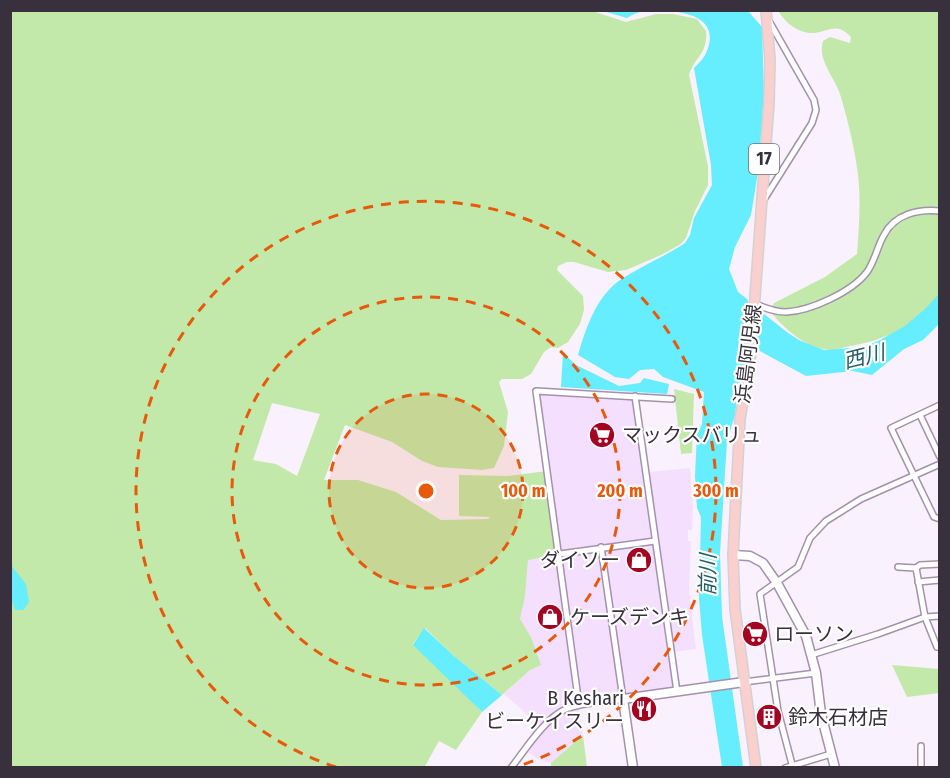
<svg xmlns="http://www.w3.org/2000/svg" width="950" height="778" viewBox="0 0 950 778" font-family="'Fira Sans Condensed','Noto Sans JP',sans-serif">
<rect width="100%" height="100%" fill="#f9f1fd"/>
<polygon fill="#f4e0fe" points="537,393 639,399 648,472 690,468 693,507 692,530 688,530 688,541 691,541 689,592 696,649 673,652 680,696 579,708 583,735 551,763 538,759 523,749 540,726 504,694 530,670 531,637 519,619 525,596 528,559 556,555"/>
<g fill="#c2e9a9" fill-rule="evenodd">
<path d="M589 10 626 22 656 14H673L697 19 706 31C708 54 695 56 689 75L708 166V185L695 211 686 238 681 244 661 255 626 270 608 272 574 262H567L558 266 557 270 583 296 584 310 580 324 568 342 558 348 551 347 544 352 531 374 522 379H502L499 382 508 412 504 446 494 468 482 470 438 467 422 461 392 442 345 425 324 480H358L396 492 441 520 488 519 490 517 459 516V475L507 476 547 471 557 555 528 560 525 596 520 619 531 637 541 665 530 670 502 695 454 656 425 628 413 644 482 712 456 750 439 741 424 768 11 767 10 11ZM272 403 320 414 297 476 276 464 253 460Z"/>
<path d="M783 10 939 11V295C917 325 886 340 850 346 844 347 837 350 831 350 807 349 784 329 770 311L774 303 825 277 857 254C859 228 861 200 858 175 855 149 848 122 841 97 836 78 817 61 823 41L830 37 850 43 851 37C848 34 844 30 839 29 832 27 823 32 815 33 800 34 786 24 779 12Z"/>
<polygon points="674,389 694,394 692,453 681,454"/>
<polygon points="892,665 939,669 939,693 907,697"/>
<polygon points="583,735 587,767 551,767 551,763"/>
</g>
<g fill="#66edfe">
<path d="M603 11H748L762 27 764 94 758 172 751 215 735 247 729 269 738 292 747 299 750 306 764 314 788 333 799 340 824 350 864 347 880 340 905 326 925 309 939 294 940 323 923 340 904 349 872 375 853 371 806 376 745 343 743 382 738 390 735 415 727 441 720 553 722 616 743 767H722L702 635 699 598 701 517 697 508 695 476 697 434 702 424 704 392 663 377 654 369 640 370 629 379 615 377 578 355C586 328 596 297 620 280 641 266 664 257 685 243L690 235 694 218 712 185 711 165 694 68C698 64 704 58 706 53 721 20 689 11 663 11 649 11 638 10 627 18Z"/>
<polygon points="563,353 576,365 619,386 640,383 644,378 669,384 667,394 561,387"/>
<polygon points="11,565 26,584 29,602 23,610 15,610 11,599"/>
<polygon points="424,628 454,656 502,695 482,712 413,645"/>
</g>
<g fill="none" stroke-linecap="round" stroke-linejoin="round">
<g stroke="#a491ae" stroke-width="8">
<g id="street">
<polyline points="763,201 812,123 816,110 814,100 769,21"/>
<path d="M755 304C765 308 775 312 786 312 810 311 852 292 867 272 875 261 877 247 884 235 895 214 918 209 940 211"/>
<polyline points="635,396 677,692"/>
<polyline points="940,405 891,428 934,517 940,519"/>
<polyline points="920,415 940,457"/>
<polyline points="560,554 655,541"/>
<polyline points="898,567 916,568 925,617 937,647 940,647"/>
<polyline points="916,568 920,565 940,564"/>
<polyline points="918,582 940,580"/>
<polyline points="811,655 878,634 925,617 940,616"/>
<polyline points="744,682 816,673"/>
<polyline points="579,705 536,391 672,399"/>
<polyline points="921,746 921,768"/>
<path d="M511 768C525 750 545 718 566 709 584 702 605 702 623 699L601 547"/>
<polyline points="785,768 831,754"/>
<polyline points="793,768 778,711 760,594 798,567 810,538 826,521 861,499 940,464"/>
</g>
</g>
<g stroke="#a491ae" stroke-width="11">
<g id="secondary">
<polyline points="733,555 750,556 763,563 777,583 806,636 816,673 821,714 835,768"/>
<polyline points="633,768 623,699 744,682"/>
</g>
</g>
<g stroke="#d3d1d4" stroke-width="12">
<polyline id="primary" points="756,768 735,609 733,555 740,419 751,352 769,102 770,60 766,10"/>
</g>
<use href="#street" stroke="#fff" stroke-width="5"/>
<use href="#secondary" stroke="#fff" stroke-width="8"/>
<use href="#primary" stroke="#f9d0ce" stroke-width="9"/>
</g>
<circle cx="426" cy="491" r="97" fill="#e8590c" fill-opacity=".12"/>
<g fill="none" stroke="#e8590c" stroke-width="3" stroke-dasharray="10 8">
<circle cx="426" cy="491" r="97"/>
<circle cx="426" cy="491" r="194"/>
<path d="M336 767A290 290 0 1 1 516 767"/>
</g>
<defs>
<g id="supermarket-disc" transform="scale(1.35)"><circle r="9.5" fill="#a20422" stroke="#fff"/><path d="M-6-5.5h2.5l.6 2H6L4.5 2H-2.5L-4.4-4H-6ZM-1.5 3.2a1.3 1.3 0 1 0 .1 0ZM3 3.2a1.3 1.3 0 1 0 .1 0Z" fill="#fff"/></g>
<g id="shop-disc" transform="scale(1.35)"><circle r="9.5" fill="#a20422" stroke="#fff"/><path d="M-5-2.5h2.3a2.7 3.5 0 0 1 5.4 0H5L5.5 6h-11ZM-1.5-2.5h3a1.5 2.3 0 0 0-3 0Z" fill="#fff"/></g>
<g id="restaurant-disc" transform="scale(1.35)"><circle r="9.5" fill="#a20422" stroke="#fff"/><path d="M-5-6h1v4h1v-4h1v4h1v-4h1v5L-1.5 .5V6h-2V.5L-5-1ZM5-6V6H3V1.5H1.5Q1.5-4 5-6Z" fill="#fff"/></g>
<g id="building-disc" transform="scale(1.35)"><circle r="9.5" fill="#a20422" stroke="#fff"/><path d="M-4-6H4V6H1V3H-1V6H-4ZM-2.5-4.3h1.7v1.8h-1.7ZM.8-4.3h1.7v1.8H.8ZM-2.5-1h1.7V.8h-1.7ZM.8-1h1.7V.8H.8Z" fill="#fff"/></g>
</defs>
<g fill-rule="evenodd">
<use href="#supermarket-disc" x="602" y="435"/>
<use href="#shop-disc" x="639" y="560"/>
<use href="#shop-disc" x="550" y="617"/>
<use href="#supermarket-disc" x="755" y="634"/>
<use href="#restaurant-disc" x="644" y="709"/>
<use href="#building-disc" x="769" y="717"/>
</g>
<g text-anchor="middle" stroke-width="4.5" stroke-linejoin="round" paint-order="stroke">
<rect fill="#fff" stroke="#746e76" stroke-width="1.5" x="749" y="144" width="30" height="30" rx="4.5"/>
<g font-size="18" font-weight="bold" fill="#38303c">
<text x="764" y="165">17</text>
</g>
<g font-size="20" fill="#38303c" stroke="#fff">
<text transform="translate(748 354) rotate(-83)" y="7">浜島阿児線</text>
</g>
<g font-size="20" fill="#38303c" stroke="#fff" text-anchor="start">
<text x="622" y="442">マックスバリュ</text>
<text x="620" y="567" text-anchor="end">ダイソー</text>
<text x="570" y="624">ケーズデンキ</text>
<text x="774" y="641">ローソン</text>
<text x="624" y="705" text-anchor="end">B Keshari<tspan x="624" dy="23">ビーケイスリー</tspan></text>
<text x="788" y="724">鈴木石材店</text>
</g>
<g font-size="21" font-style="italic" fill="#265e66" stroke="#fff">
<text transform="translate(864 357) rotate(-14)" y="7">西川</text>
<text transform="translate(708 575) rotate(-89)" y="7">前川</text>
</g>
</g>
<circle cx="426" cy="491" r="9" fill="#e8590c" stroke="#fff" stroke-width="3"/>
<g font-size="18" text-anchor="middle" font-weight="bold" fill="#e8590c" stroke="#fff" stroke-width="4.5" stroke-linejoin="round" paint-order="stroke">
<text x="523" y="497">100 m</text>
<text x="620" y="497">200 m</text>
<text x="716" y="497">300 m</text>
</g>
<rect width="950" height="778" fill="none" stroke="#38303c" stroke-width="24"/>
</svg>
